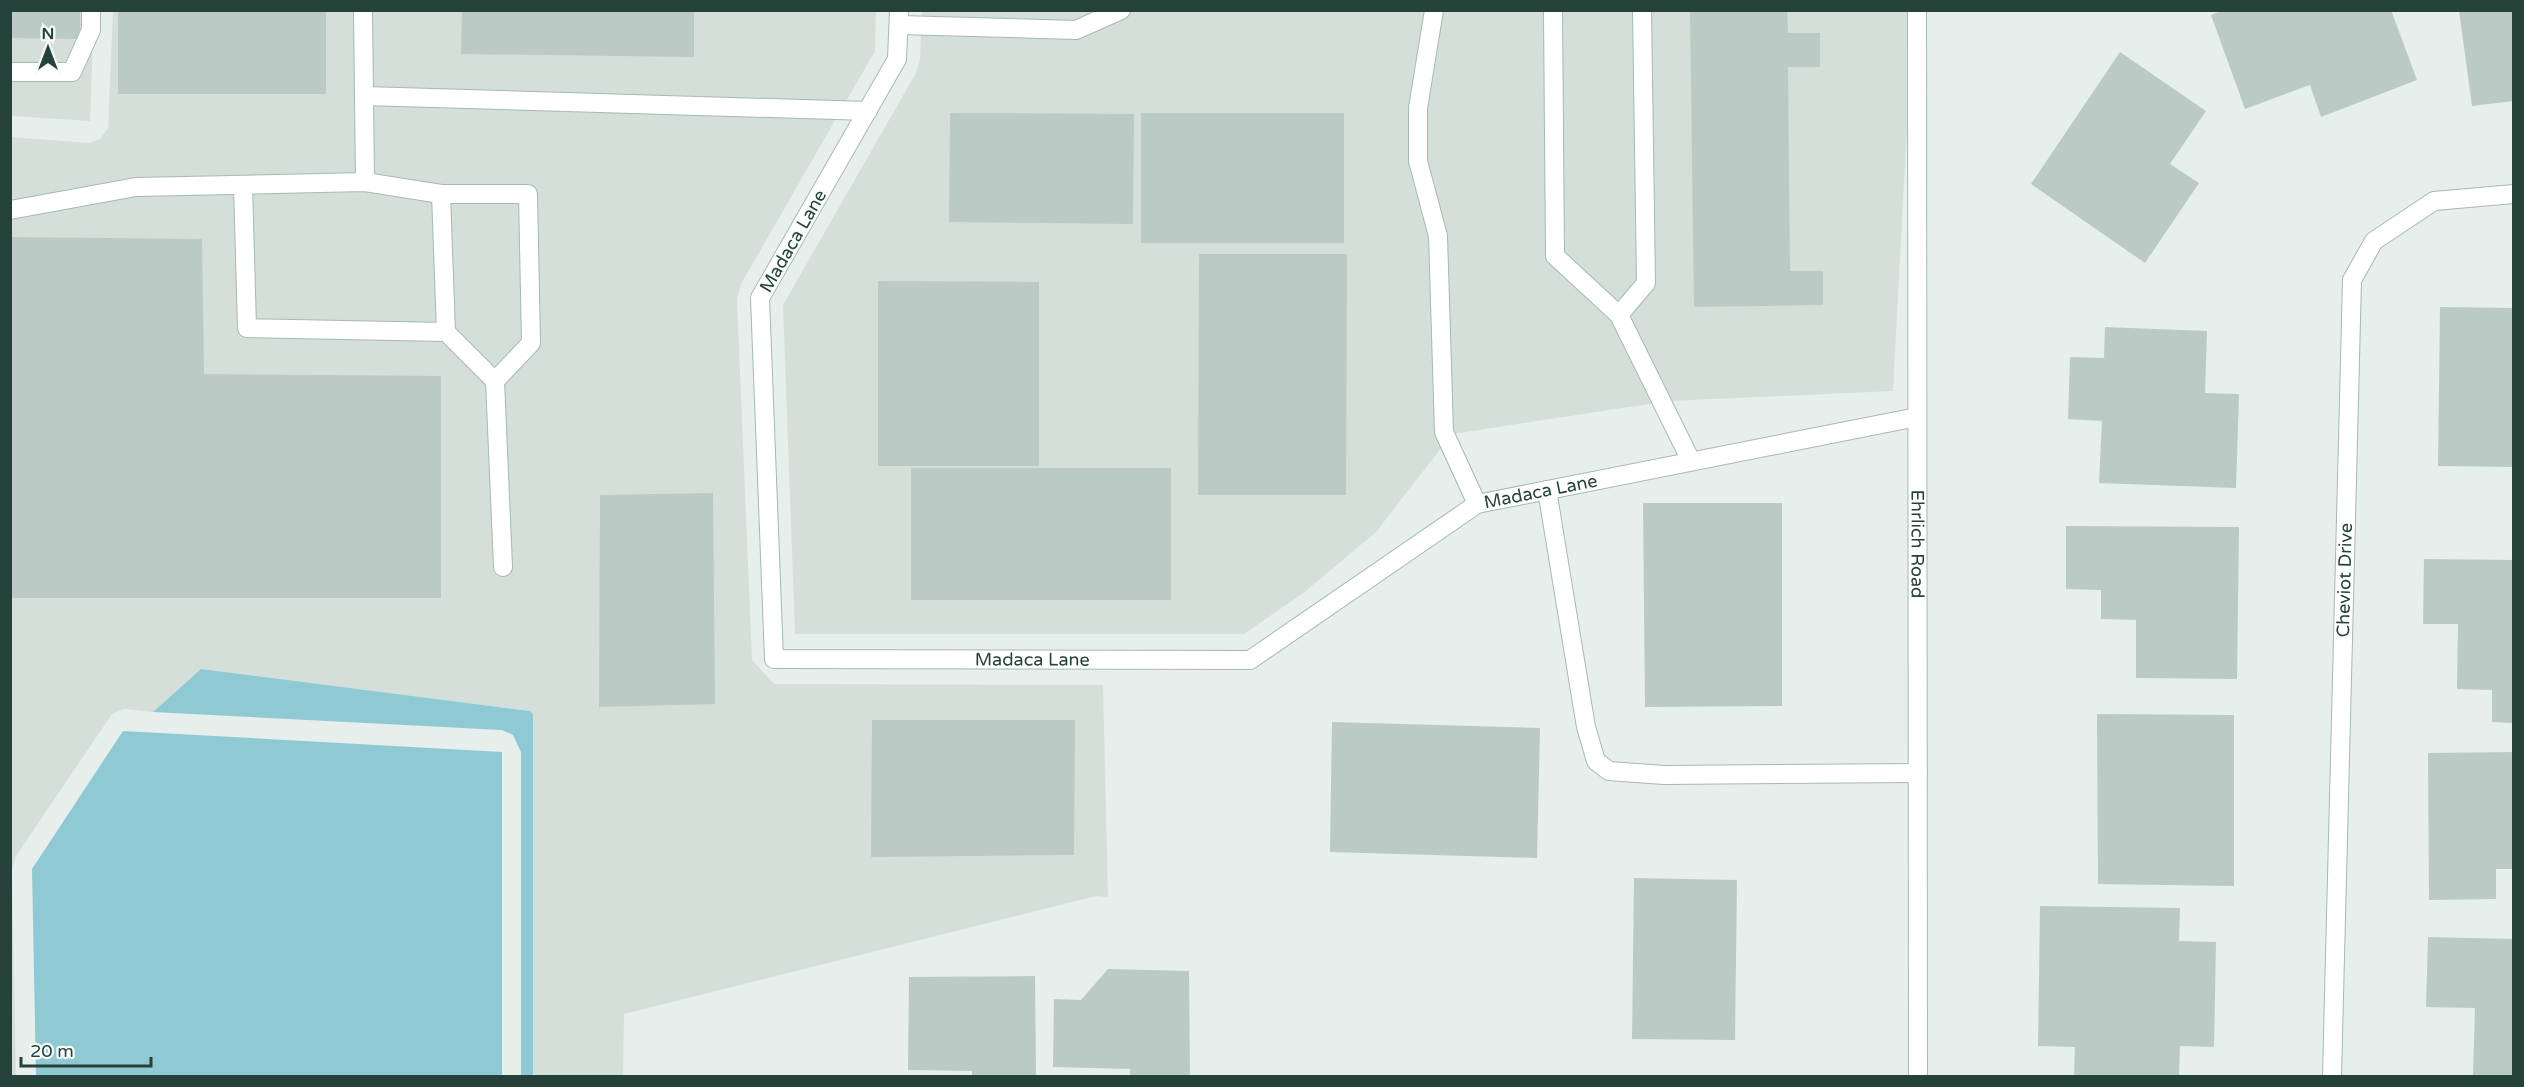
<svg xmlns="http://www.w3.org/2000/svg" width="2524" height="1087" viewBox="0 0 2524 1087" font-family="'Varela Round',sans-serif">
<rect width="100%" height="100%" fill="#e6efeb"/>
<g fill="#d4dfda">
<polygon points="10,11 94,11 90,121 11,116"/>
<polygon points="113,11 876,11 875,51 741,284 737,299 752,660 774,684 1103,685 1108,897 1096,896 624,1014 623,1076 533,1076 532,714 530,711 201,669 153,712 124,709 112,714 16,856 12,869 16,1076 11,1076 10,137 89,143 100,139 108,128"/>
<polygon points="922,11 1913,11 1893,391 1669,401 1452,434 1376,532 1302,594 1244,634 795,634 783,305 916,73 920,60"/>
</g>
<g fill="#8ec9d4">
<polygon points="201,669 530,711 533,714 533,1076 521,1076 521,752 513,735 502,730 153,712"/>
<polygon points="123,731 502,752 502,1076 36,1076 32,869"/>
</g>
<g fill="#bbcac4">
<polygon points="10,10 80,10 80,39 10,38"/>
<rect x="118" y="10" width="208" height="84"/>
<polygon points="462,10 694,10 694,57 461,54"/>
<polygon points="1690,10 1787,10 1788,33 1820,33 1820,67 1788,67 1790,271 1823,271 1823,305 1694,307"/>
<polygon points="2224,10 2391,10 2417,80 2321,117 2310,85 2245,109 2211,15"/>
<polygon points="2459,10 2514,10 2514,101 2472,106"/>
<polygon points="2120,52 2206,111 2170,164 2199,183 2145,263 2031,184"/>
<polygon points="950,113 1134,114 1133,224 949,222"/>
<rect x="1141" y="113" width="203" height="130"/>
<polygon points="10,237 202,239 204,374 441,376 441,598 10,598"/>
<polygon points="1199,254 1347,254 1346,495 1198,495"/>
<polygon points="878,281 1039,282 1039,466 878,466"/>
<polygon points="2440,307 2514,308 2514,467 2438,466"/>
<polygon points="2105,327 2207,331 2205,393 2239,394 2236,488 2099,483 2102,421 2068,419 2070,357 2104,358"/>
<rect x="911" y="468" width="260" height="132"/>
<polygon points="713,493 715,704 599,707 600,495"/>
<polygon points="1643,503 1782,503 1782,706 1645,707"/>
<polygon points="2066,526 2239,527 2237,679 2136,678 2136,620 2101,619 2101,590 2066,589"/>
<polygon points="2424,559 2514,560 2514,723 2492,722 2492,690 2457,689 2458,624 2423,624"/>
<polygon points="2097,714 2234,715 2234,886 2098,884"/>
<polygon points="872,720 1075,720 1074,855 871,857"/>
<polygon points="1332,722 1540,728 1537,858 1330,852"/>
<polygon points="2514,752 2514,869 2496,869 2496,899 2429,900 2428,753"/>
<polygon points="1634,878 1737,880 1735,1040 1632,1039"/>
<polygon points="2040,906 2180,908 2179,941 2216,942 2214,1047 2180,1046 2179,1076 2074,1076 2075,1047 2038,1046"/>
<polygon points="2428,937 2514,939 2514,1076 2473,1076 2475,1008 2426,1007"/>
<polygon points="1108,969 1189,971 1190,1076 1130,1076 1130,1069 1053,1067 1054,999 1081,1000"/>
<polygon points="1035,976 1036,1076 972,1076 972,1071 908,1070 909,977"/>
</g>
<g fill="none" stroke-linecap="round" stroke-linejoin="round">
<g stroke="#a8b8b2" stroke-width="20">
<g id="minor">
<polyline points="363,10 365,182"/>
<path id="s1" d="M899 10 897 59 760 298 774 659 1250 660 1477 504 1917 417"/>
<polyline points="1434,10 1418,108 1418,161 1438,236 1444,432 1477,504"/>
<polyline points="1553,10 1555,256 1619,315 1691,461"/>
<path id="s2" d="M1917 10 1918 1076"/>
<polyline points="899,25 1076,30 1121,10"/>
<polyline points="10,72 72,72 91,30 91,10"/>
<polyline points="364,96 868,111"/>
<polyline points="441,194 528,194 531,343 495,381 446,332"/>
<polyline points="10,210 136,187 365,182 441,194 446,332 247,328 243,185"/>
<polyline points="1619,315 1646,283 1642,10"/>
<polyline points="495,381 503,567"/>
<polyline points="1547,490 1586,727 1596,761 1609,771 1664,775 1918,773"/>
<path id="s3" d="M2332 1076 2352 280 2374 241 2434 201 2514 194"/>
</g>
</g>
<use href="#minor" stroke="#fff" stroke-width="18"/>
</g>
<g text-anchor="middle" stroke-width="4.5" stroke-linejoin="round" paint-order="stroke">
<g font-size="18" fill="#24423a" stroke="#f7fbf9">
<text transform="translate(793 241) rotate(-60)" y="6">Madaca Lane</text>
<text dy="6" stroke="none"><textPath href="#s1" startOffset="1502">Madaca Lane</textPath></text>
<text dy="6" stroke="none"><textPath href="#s2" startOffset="534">Ehrlich Road</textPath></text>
<text dy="6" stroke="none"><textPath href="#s3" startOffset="496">Cheviot Drive</textPath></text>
<text dy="6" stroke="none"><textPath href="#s1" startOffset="944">Madaca Lane</textPath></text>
</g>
</g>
<rect width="2524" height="1087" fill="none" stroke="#24423a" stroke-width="24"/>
<g transform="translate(48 48)" stroke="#f7fbf9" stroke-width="4.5" paint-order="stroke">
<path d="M0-4.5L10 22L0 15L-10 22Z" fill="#24423a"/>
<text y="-9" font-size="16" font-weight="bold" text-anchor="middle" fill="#24423a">N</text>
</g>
<path d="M21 1057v9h130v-9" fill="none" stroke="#24423a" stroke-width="3"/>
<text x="30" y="1057" font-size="18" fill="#24423a" stroke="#f7fbf9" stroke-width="4.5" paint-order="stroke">20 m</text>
</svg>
